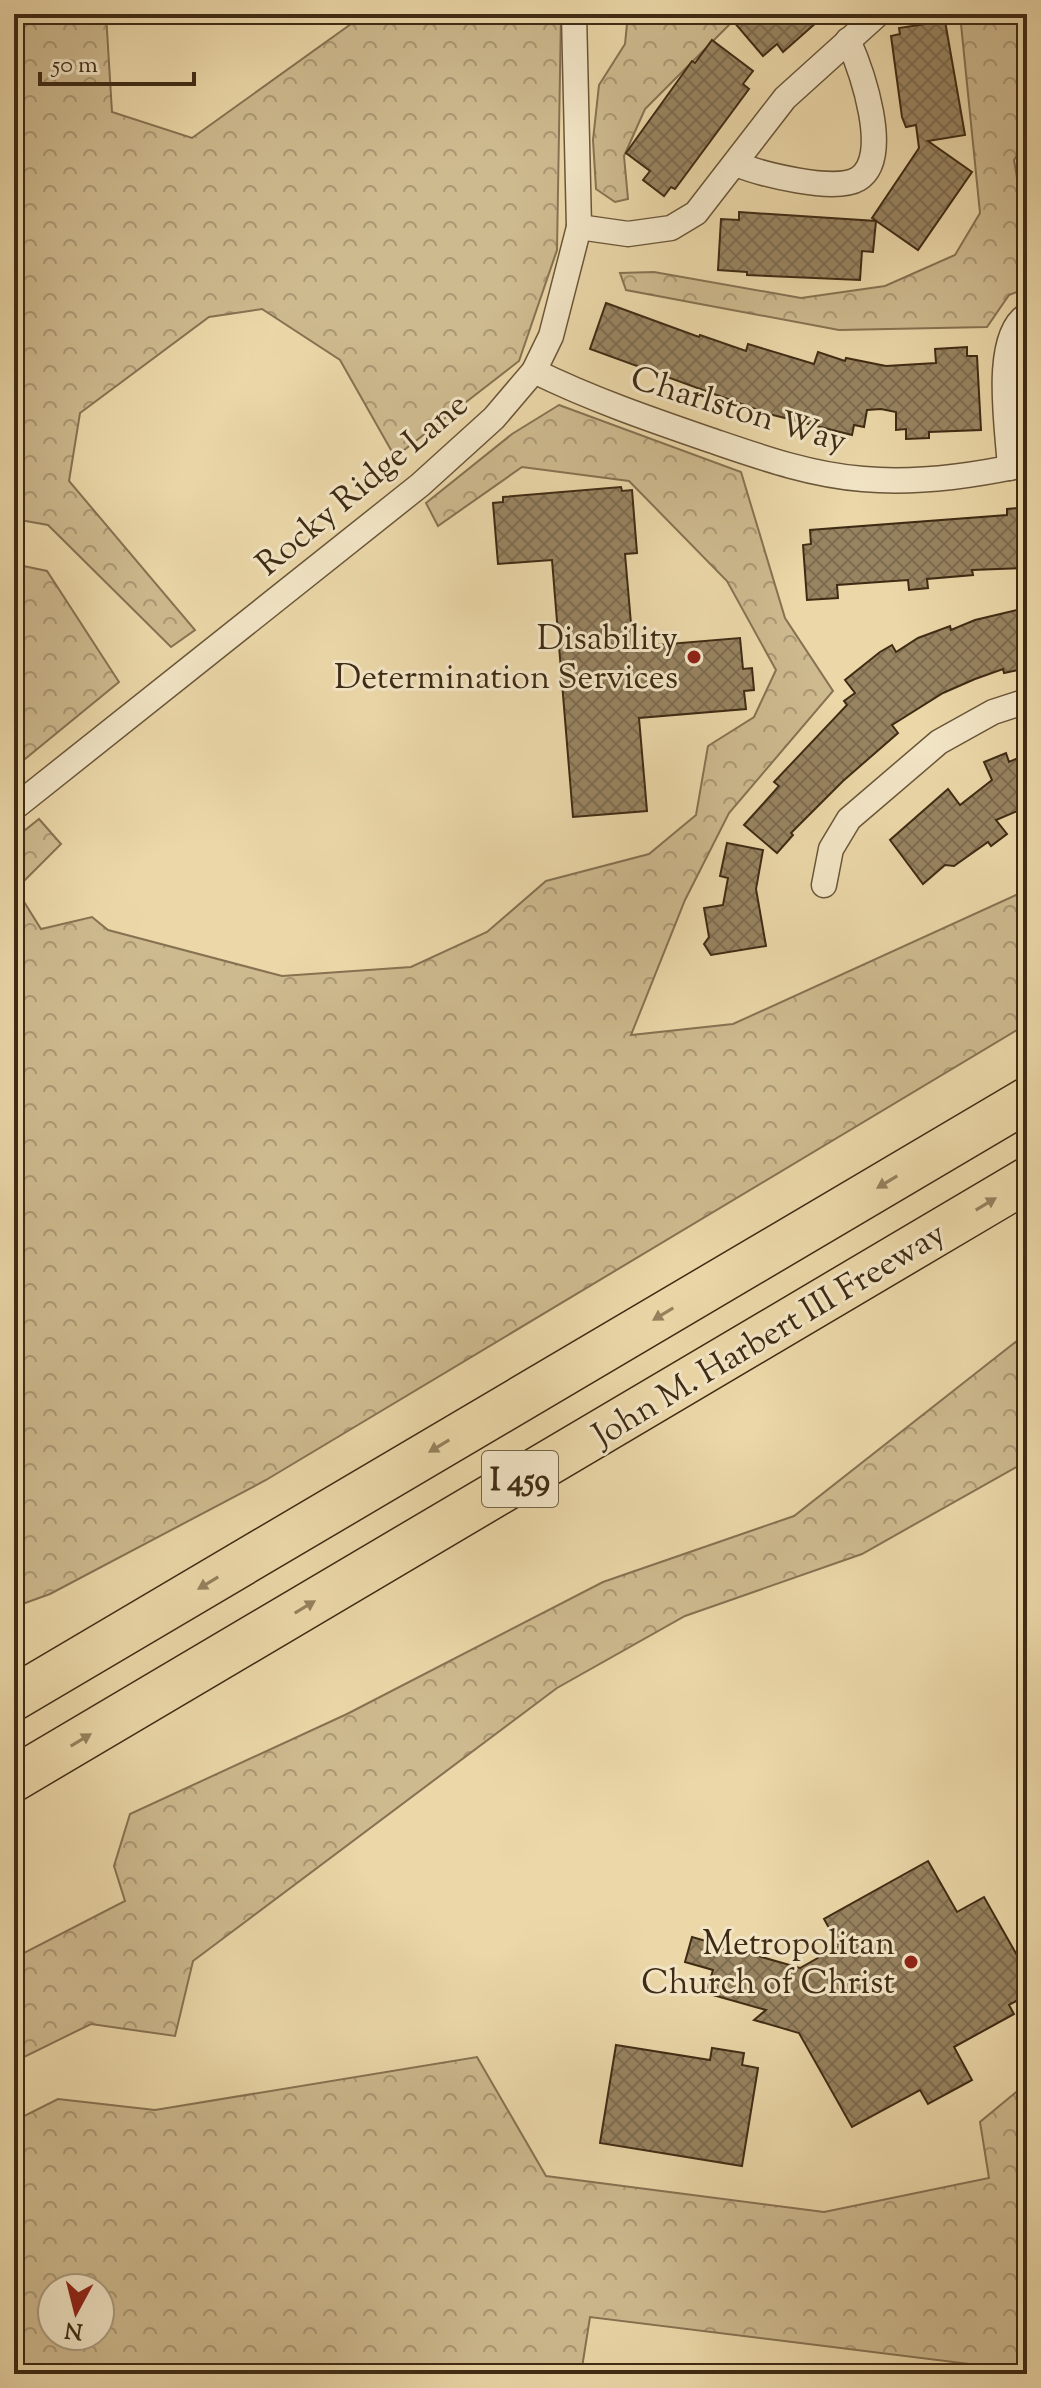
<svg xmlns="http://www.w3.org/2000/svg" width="1041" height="2388" viewBox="0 0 1041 2388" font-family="'Sorts Mill Goudy',serif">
<defs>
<pattern id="forest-crowns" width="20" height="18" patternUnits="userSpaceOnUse" patternTransform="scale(2)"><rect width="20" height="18" fill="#ceba8f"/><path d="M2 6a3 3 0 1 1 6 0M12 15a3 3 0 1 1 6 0" fill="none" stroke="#a99774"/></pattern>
<pattern id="building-cross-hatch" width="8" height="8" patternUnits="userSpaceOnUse" patternTransform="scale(2)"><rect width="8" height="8" fill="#988461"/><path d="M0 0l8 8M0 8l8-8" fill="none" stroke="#7d6c4f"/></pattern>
</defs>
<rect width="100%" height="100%" fill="#ebd7a8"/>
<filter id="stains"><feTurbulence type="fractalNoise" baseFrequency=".0025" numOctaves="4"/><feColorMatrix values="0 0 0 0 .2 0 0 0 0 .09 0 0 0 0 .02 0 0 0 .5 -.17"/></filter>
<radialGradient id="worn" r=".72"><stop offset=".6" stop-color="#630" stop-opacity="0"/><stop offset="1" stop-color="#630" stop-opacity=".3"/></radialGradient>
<g fill="url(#forest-crowns)" stroke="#867252" stroke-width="2" fill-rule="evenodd">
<polygon points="14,14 106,14 112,112 192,138 365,14 561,14 557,250 519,361 395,457 340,360 262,309 209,317 80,413 69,481 195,630 171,647 48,525 14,519"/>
<polygon points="628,14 740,14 645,109 624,156 628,199 615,202 596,189 593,140 599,85 625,44"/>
<polygon points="960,14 1016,14 1027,141 1014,160 1027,237 1027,288 1009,295 987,327 839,330 626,290 620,273 654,272 801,298 885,286 955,255 980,213"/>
<polygon points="559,405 741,472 785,618 833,691 729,813 685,900 631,1035 733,1024 1027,890 1027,1024 266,1480 50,1594 14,1607 14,839 39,819 61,844 16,889 41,929 92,917 108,930 282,976 411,967 487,932 546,881 649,854 696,815 708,746 754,717 776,670 727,581 629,481 522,467 438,526 426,503 512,434"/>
<polygon points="14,564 47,571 119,682 14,768"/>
<polygon points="1027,1333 1027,1461 862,1554 685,1616 557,1688 193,1961 175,2036 91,2024 14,2062 14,1958 125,1901 114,1866 130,1814 347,1714 603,1582 794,1516"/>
<path d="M477 2057 546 2176 824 2212 989 2178 980 2122 1027 2083V2371L590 2317 581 2374H14V2329L22 2323 14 2308V2121L58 2099 155 2110ZM100 2288V2336H52V2288Z"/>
</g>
<g fill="url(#building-cross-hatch)" stroke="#3f2b14" stroke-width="2">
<polygon points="742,14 826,14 783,52 777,44 763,56 733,21"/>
<polygon points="945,21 965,135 928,141 972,172 918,250 872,218 919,148 916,125 906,127 902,117 891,36 900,34 899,28"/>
<polygon points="712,40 753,71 743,84 749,89 675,189 671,187 664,196 643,180 650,171 626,153 692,61 695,63"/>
<polygon points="739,212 876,221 873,252 862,251 860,280 747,275 747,272 718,270 721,219 739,220"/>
<polygon points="606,303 699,337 700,335 746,351 748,344 814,364 818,352 845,361 846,358 886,366 936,363 935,349 967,347 967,356 977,356 981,430 929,432 929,438 906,439 906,429 896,430 896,412 881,409 867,410 864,427 854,425 852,435 769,414 590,349"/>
<polygon points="621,487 622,491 632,490 637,553 625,554 633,647 740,638 743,669 752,668 754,690 744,691 746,709 639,718 647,811 573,817 552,560 498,564 493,503 503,502 503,497"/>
<polygon points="1027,507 1027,568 972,570 973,575 927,579 928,588 909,590 908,580 837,585 838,598 807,600 803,545 811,544 810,530 1007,515 1007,509"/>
<polygon points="1021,609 1024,620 1027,619 1027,668 1004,673 1003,669 975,679 943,693 892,725 898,733 843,781 791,833 793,835 777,853 744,825 779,786 774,782 847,705 844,701 855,693 845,680 880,652 892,645 896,652 918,638 950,626 951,630 975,620"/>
<polygon points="1006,753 1009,762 1027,754 1027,807 996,820 1007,834 991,846 988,842 954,866 945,865 923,884 890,840 948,789 960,805 992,780 984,762"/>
<polygon points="727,843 763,850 756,889 766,946 711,955 704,944 709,937 704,908 723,905 728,878 720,876"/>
<polygon points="928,1861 957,1912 984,1897 1027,1973 1027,1995 1009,2005 1014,2014 954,2047 972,2080 928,2104 920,2090 852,2127 799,2033 754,2020 766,2010 706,1993 713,1970 685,1962 692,1937 800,1968 839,1946 824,1919"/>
<polygon points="616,2045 710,2060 712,2048 744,2053 742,2065 758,2068 742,2166 600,2143"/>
</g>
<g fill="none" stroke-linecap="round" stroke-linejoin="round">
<g stroke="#6a5639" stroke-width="27">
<g id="minor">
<path d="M736 164C761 174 835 193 858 179 893 158 861 69 848 40"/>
<polyline points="579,227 628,234 671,228 696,213 785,98 878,14"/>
<path d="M534 371C591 399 649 419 710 440 760 457 810 475 863 479 918 484 973 476 1027 464"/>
<path d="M1010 468C1008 430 992 337 1027 315"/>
<polyline points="14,808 420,485 494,418 534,371 551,336 579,227 574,14"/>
<polyline points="824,885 831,849 849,819 939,742 993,712 1027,701"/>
</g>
</g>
<g stroke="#3f2b14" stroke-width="47">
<g id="motorway">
<polyline points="14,1698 1027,1100"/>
<polyline points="14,1779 1027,1180"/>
</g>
</g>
<use href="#minor" stroke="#f2e5c6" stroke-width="24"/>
<use href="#motorway" stroke="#ebd7a8" stroke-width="44"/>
</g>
<defs><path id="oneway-solid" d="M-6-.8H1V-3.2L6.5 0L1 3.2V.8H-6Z" transform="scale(2)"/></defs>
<g fill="#95815e">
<use href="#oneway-solid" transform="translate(887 1182) rotate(149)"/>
<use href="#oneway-solid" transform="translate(986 1204) rotate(-31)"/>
<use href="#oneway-solid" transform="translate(663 1314) rotate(149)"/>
<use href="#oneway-solid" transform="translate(439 1446) rotate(149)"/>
<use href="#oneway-solid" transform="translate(208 1583) rotate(149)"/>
<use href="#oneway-solid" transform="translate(305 1607) rotate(-31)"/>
<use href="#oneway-solid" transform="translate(81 1740) rotate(-31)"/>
</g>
<g fill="#8f2418" stroke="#f2e5c6" stroke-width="3">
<circle cx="694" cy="657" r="8"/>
<circle cx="911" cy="1962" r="8"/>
</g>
<g text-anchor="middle" stroke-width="6" stroke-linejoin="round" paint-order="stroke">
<rect fill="#f2e5c6" stroke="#756349" stroke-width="2" x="482" y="1451" width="76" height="56" rx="6"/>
<g font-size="32" font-weight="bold" fill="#3f2b14">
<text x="520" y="1490">I 459</text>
</g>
<g font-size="34" fill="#3f2b14" stroke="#f2e5c6">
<text transform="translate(739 408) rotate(17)" y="12">Charlston Way</text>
<text transform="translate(361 483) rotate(-40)" y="12">Rocky Ridge Lane</text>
<text transform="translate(768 1333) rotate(-31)" y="12">John M. Harbert III Freeway</text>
</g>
<g font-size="34" fill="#3f2b14" stroke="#f2e5c6" text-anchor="end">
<text x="678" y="649">Disability<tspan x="678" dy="39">Determination Services</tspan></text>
<text x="895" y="1954">Metropolitan<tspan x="895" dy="39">Church of Christ</tspan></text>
</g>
</g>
<rect width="1041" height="2388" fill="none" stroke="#ebd7a8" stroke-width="48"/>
<rect x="16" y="16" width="1009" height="2356" fill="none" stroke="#3f2b14" stroke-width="4"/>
<rect x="24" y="24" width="993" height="2340" fill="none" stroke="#3f2b14" stroke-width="2"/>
<g transform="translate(76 2312) rotate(187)"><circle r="38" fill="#f2e5c6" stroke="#aa9b7f" stroke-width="2"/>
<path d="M0-6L14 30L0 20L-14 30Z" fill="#8f2418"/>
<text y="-12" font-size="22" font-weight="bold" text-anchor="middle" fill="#3f2b14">N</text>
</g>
<path d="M40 72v12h154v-12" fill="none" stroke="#3f2b14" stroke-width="4"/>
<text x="52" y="72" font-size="24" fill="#3f2b14" stroke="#f2e5c6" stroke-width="6" paint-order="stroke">50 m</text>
<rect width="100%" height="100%" filter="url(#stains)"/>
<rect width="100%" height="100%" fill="url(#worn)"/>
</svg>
